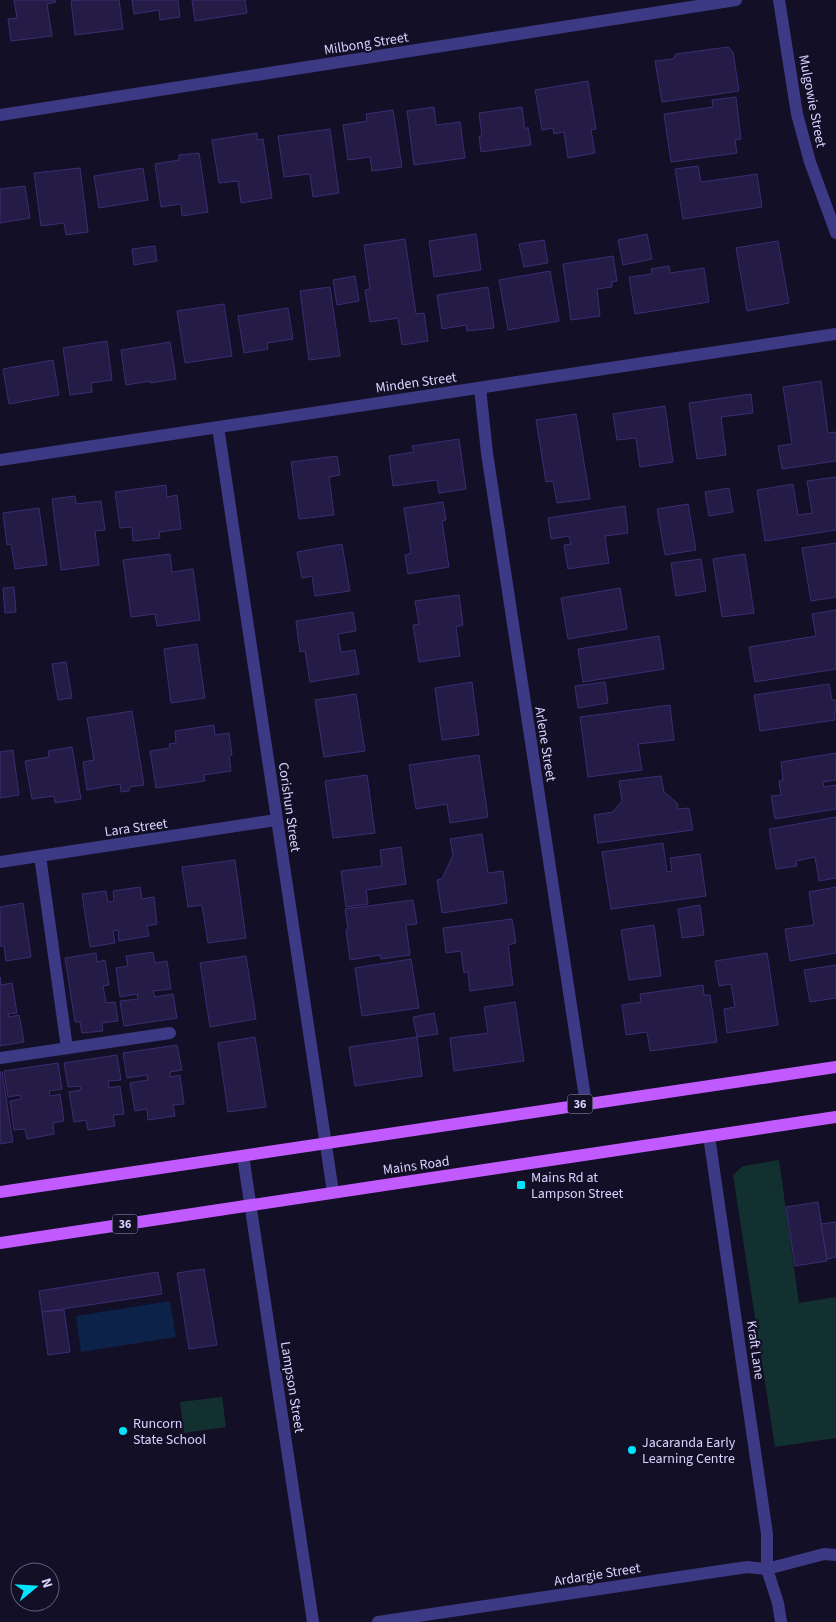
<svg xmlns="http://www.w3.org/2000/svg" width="836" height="1622" viewBox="0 0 836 1622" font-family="'Source Sans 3',sans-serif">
<rect width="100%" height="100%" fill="#130f26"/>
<g fill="#12302f">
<polygon points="779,1160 799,1303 836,1297 836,1438 775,1447 733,1175 743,1166"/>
<polygon points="222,1397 226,1427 184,1433 180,1402"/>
</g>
<polygon fill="#0c2248" points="170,1301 176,1337 81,1352 76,1316"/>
<g fill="#241b47" stroke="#3b2d73">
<polygon points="14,0 55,0 56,2 47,4 52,36 11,41 8,19 17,18"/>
<polygon points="81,0 119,0 123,29 75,35 71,1"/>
<polygon points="132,0 178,0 180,17 160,20 159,10 134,14"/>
<polygon points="192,0 245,0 247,13 195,21"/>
<polygon points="728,47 733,52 739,91 662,102 655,61 673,59 676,54"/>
<polygon points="588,81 596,129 591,130 595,153 568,158 564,132 554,134 553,128 542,130 535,90"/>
<polygon points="736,97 741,139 735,140 737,153 671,162 664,114 713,107 712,100"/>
<polygon points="434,107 436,125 460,122 465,158 414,165 407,111"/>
<polygon points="522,107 525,130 528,127 531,145 481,152 479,136 482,136 479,113"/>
<polygon points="393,110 402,167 372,171 370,157 348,160 343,125 367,121 366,114"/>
<polygon points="330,129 339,193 313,197 310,174 284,177 278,136"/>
<polygon points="257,133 257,140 263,139 272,198 241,203 238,181 219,183 212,140"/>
<polygon points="199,153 208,212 182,216 181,204 161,207 155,164 179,160 179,155"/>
<polygon points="698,166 701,182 757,174 762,207 683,219 675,169"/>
<polygon points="80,168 88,232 66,235 64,223 41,226 34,173"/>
<polygon points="143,168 148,200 99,208 94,176"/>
<polygon points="25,186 30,218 0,223 0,189"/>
<polygon points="476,234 481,270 434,277 429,241"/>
<polygon points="647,234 652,259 623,265 618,240"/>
<polygon points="405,239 416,314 424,313 428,341 402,345 398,318 370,322 365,290 370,289 364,245"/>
<polygon points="544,240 548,263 524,267 519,244"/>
<polygon points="778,241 789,303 747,311 736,248"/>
<polygon points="155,246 157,261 134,265 132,249"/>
<polygon points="613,256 617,281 612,282 612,287 597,289 600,316 571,320 563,264"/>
<polygon points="669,266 670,273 704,268 709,302 635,314 629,277 652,274 651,269"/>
<polygon points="550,271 559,321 508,330 499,280"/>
<polygon points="355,276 359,301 337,305 333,280"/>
<polygon points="330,287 340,356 309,360 300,291"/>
<polygon points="488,287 494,328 467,331 466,325 442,329 437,295"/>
<polygon points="224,304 232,356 185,363 177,311"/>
<polygon points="288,308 293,339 267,343 268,349 244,353 238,316"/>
<polygon points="107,341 112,380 91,383 92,392 70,395 63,348"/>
<polygon points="170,342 176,379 150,383 150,381 126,385 121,350"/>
<polygon points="53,360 59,395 9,404 3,369"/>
<polygon points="821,381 828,433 836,432 836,461 782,469 778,446 792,444 783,387"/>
<polygon points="751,394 753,413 721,417 726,455 697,459 689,403"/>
<polygon points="665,406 673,462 640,467 636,438 617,440 613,414"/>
<polygon points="576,414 590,499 557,503 553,481 546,482 536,420"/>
<polygon points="459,439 466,489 439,493 437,480 393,486 389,456 414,452 412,446"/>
<polygon points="337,456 340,475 329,477 334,515 299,519 291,462"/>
<polygon points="836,477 836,530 765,541 757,490 793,484 798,515 812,513 807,481"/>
<polygon points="166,485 167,497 177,495 181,529 159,532 160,538 133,541 132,527 120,528 115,492"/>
<polygon points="729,488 733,512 709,516 705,492"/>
<polygon points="75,496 76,504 101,501 105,530 95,531 99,565 61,570 52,499"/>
<polygon points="443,502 446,520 442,521 449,567 408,574 405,555 411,553 404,508"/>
<polygon points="688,504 696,550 665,555 657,509"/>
<polygon points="625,506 628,533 605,536 609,563 568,569 564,545 571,544 569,536 551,539 548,518"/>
<polygon points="39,508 47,565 15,569 11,544 7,545 3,513"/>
<polygon points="836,543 836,597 811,601 802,548"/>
<polygon points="342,544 350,591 315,596 312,576 302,578 297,552"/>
<polygon points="170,554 172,572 193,569 200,620 157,626 155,614 131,617 123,560"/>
<polygon points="745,554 754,613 722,617 713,559"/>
<polygon points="701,559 706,591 676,596 671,563"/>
<polygon points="14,587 16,612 5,613 3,588"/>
<polygon points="620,588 627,629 568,639 561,598"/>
<polygon points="459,595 463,625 456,627 460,656 419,662 413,625 419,624 415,601"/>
<polygon points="836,610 836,669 755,682 749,647 816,636 812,614"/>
<polygon points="353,612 356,631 338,634 341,652 355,650 359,674 310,682 305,651 300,652 296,621"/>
<polygon points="659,636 664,669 583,682 578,649"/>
<polygon points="197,644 205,698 171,703 164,649"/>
<polygon points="66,662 72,698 58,700 52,664"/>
<polygon points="472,682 479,735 442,740 435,688"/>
<polygon points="605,682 608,703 578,708 575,686"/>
<polygon points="829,684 832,700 836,700 836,712 834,712 835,720 760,731 754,695"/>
<polygon points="356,694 365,751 324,757 315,700"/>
<polygon points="670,705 674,740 638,744 642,770 588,777 580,717"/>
<polygon points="132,711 144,785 130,787 129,791 121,792 120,784 87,790 83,762 94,760 87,718"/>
<polygon points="214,725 215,735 229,733 232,755 229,756 231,771 204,775 205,781 156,788 150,751 170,748 169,744 176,743 175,731"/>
<polygon points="72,747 81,799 55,803 54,796 32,799 25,761 49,757 48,751"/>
<polygon points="13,750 19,795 0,798 0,752"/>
<polygon points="836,753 836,780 823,782 824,787 836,785 836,809 775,819 771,796 781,795 779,781 783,780 781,762"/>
<polygon points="479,755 488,817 450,823 447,804 416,809 409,765"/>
<polygon points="367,775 375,833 333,838 325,781"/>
<polygon points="661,776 664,792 677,803 678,809 689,808 693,830 598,843 594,815 613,812 622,801 619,781"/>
<polygon points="836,817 836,878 819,881 815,857 796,861 797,866 776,869 769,829"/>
<polygon points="482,834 488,873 503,871 507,903 442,913 437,880 442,879 453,855 450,839"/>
<polygon points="663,843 667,872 672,871 670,858 700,854 706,896 611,909 602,852"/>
<polygon points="401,847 406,884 366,890 368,904 346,907 341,871 382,866 380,850"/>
<polygon points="235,860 246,938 208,943 202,905 188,907 182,867"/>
<polygon points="140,887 142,899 154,897 157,924 147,926 149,936 119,941 118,930 113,931 115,943 90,947 82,894 106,891 108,902 114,901 113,891"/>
<polygon points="836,887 836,953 790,961 785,929 814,925 809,892"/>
<polygon points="413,900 417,924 406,925 410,955 381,959 380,955 350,960 346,930 348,929 345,909"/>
<polygon points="23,903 31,957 6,961 4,946 0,946 0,907"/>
<polygon points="700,905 704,935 682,938 678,909"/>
<polygon points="512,919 516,943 508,945 513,985 470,991 468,971 464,973 461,951 446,953 443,928"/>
<polygon points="654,925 661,976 629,980 621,930"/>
<polygon points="153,952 155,963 167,961 171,989 153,991 155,997 173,994 177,1018 124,1026 120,1001 138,999 137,994 120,997 116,968 128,966 126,956"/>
<polygon points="96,953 97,962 105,960 109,985 103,986 106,1003 115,1002 118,1021 102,1023 103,1031 82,1033 80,1022 75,1022 65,958"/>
<polygon points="767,953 778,1025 727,1033 724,1009 735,1007 731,984 719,986 715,961"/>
<polygon points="246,956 256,1019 210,1027 200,963"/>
<polygon points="411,959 419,1008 362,1016 355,968"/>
<polygon points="836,965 836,998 810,1002 804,970"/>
<polygon points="0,977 1,985 12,983 17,1013 8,1014 9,1017 19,1015 24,1042 0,1046"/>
<polygon points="703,985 704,995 710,995 717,1042 650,1051 647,1032 626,1035 622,1005 641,1002 640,994"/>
<polygon points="515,1002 524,1061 454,1071 450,1038 488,1033 484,1007"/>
<polygon points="434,1013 438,1034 417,1037 413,1017"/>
<polygon points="255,1037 266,1107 228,1112 218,1043"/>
<polygon points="417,1037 422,1076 355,1086 349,1047"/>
<polygon points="177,1045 182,1070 170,1072 170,1077 180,1075 184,1104 173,1105 175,1116 148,1120 147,1109 135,1111 130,1083 148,1080 147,1075 127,1078 123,1053"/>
<polygon points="117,1055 121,1080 108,1081 109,1088 120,1086 124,1114 113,1115 115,1126 88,1130 86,1120 74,1122 69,1092 81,1090 80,1086 68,1087 64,1063"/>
<polygon points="58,1063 62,1089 49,1091 50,1096 60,1094 64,1121 53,1123 54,1134 27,1139 25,1129 14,1130 10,1101 21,1099 20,1095 8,1097 4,1071"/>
<polygon points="0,1072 2,1072 13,1142 0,1144"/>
<polygon points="818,1202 827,1261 795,1266 786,1207"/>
<polygon points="836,1222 836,1257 827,1259 821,1224"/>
<polygon points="204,1269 217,1345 189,1349 177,1273"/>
<polygon points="158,1272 162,1294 42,1312 39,1291"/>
<polygon points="64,1310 70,1352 48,1355 42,1312"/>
</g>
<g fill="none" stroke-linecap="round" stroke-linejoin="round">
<g stroke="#3d3a85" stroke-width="12">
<polyline points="40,856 67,1048"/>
<polyline points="0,1058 170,1033"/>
<polyline points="709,1136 767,1534 767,1569"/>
</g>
<g stroke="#3d3a85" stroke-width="12">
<polyline points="779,0 797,114 810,162 836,233"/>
<polyline points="0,115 736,0"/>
<polyline points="480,388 487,453 586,1104"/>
<polyline points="218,427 333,1192"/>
<polyline points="0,460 836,334"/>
<polyline points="0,862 276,820"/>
<polyline points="243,1156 313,1622"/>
<polyline points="767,1569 824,1554 836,1555"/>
<polyline points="378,1622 747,1567 767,1569 778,1603 781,1622"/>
</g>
<g stroke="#c25bff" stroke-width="12">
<polyline points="0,1192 836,1067"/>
<polyline points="0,1243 836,1117"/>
</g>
</g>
<g fill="#00e5ff" stroke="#130f26" stroke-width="2">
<rect x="516" y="1180" width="10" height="10" rx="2.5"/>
<circle cx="123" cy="1431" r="5"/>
<circle cx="632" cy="1450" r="5"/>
</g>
<g text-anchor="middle" stroke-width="4.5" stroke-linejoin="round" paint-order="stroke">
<g fill="#130f26" stroke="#9e99be" stroke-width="1">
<rect x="567.5" y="1094.5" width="25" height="19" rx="4"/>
<rect x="112.5" y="1214.5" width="25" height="19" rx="4"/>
</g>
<g font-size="12" font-weight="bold" fill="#d9d4ff">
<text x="580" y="1108">36</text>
<text x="125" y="1228">36</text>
</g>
<g font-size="14" fill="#d9d4ff" stroke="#130f26">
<text transform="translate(366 43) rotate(-9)" y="5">Milbong Street</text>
<text transform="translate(813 101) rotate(79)" y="5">Mulgowie Street</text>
<text transform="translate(416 382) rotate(-8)" y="5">Minden Street</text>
<text transform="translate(546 744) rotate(81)" y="5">Arlene Street</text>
<text transform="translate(290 807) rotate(82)" y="5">Corishun Street</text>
<text transform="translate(136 827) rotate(-8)" y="5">Lara Street</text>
<text transform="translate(416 1165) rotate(-8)" y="5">Mains Road</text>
<text transform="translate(756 1350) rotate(82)" y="5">Kraft Lane</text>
<text transform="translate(293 1387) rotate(81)" y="5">Lampson Street</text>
<text transform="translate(597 1574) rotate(-9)" y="5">Ardargie Street</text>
</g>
<g font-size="14" fill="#d9d4ff" stroke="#130f26" text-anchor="start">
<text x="531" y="1182">Mains Rd at<tspan x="531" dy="16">Lampson Street</tspan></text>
<text x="133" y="1428">Runcorn<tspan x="133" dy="16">State School</tspan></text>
<text x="642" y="1447">Jacaranda Early<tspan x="642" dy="16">Learning Centre</tspan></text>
</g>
</g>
<g transform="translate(35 1587) rotate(72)"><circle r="24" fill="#130f26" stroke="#625e7d"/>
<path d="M0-4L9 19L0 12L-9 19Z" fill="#00e5ff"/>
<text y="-8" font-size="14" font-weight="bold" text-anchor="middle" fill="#d9d4ff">N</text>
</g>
</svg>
